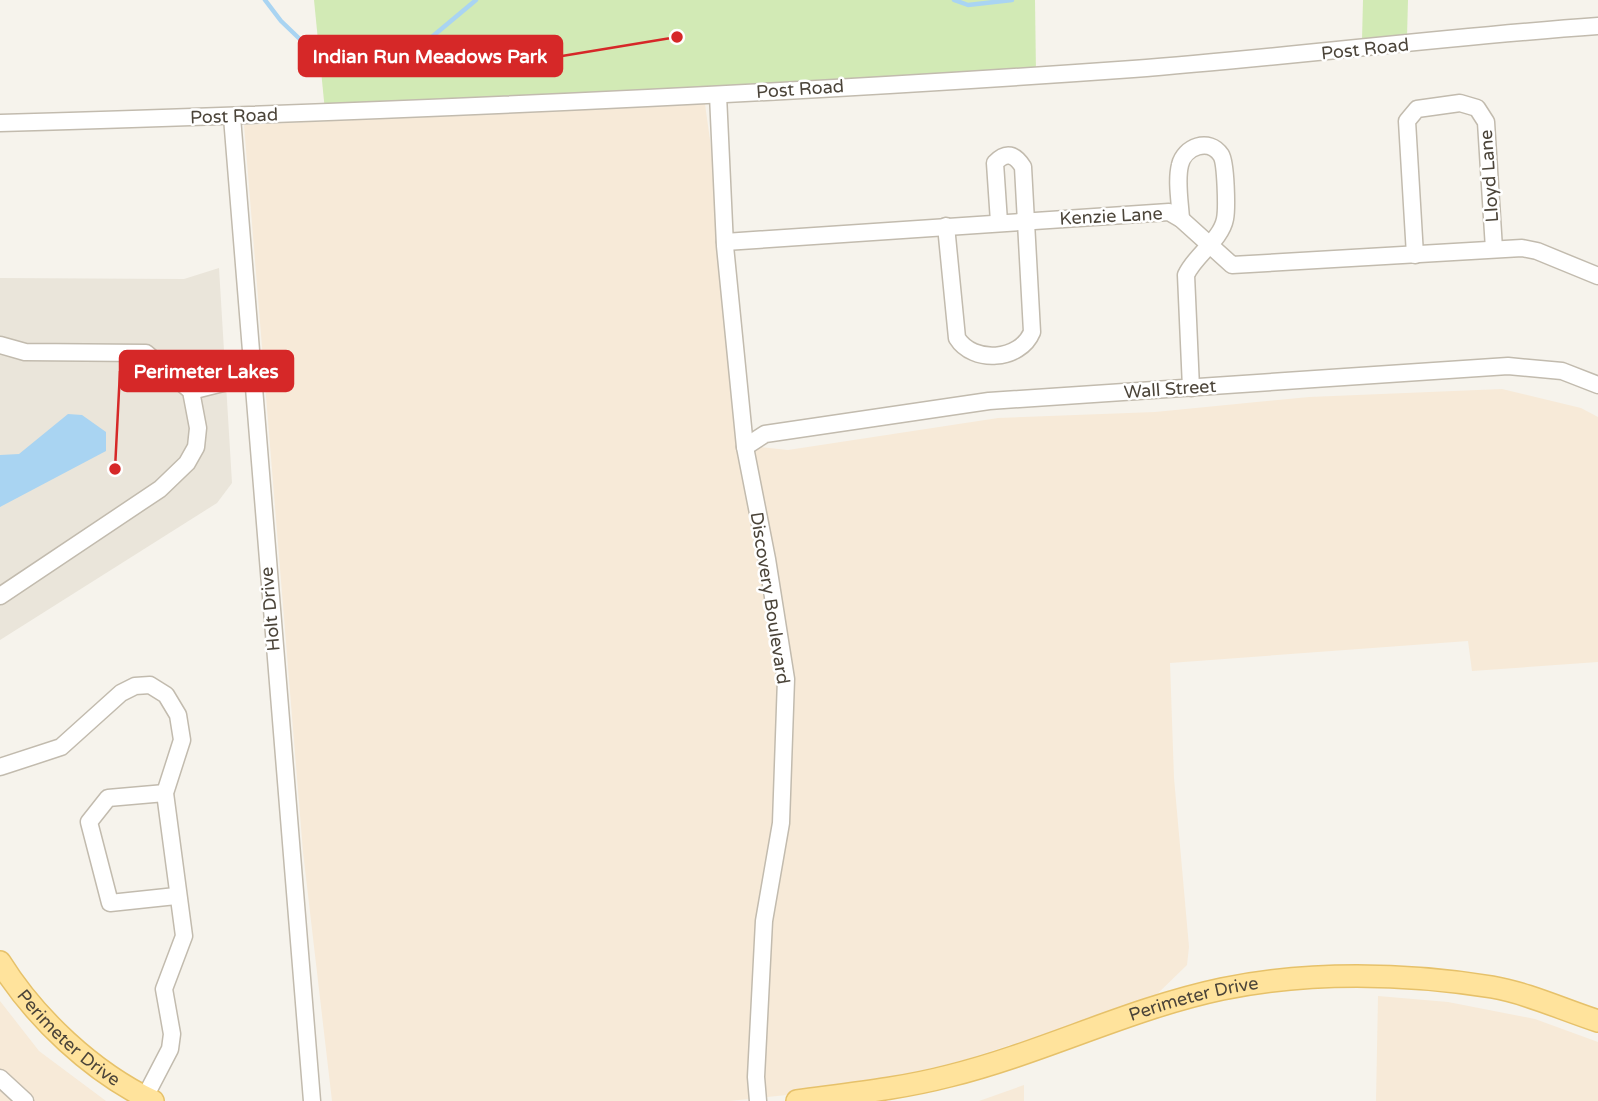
<svg xmlns="http://www.w3.org/2000/svg" width="1598" height="1101" viewBox="0 0 1598 1101" font-family="'Varela Round',sans-serif">
<rect width="100%" height="100%" fill="#f6f3ec"/>
<polygon fill="#eae5da" points="219,268 232,483 217,503 0,640 0,278 184,279"/>
<g fill="#f7ead8">
<polygon points="705,104 718,197 736,424 760,447 788,450 998,418 1155,412 1309,397 1502,389 1581,408 1598,417 1598,662 1472,671 1468,641 1170,663 1174,778 1189,947 1187,965 1152,999 964,1060 895,1077 797,1094 729,1101 332,1101 303,852 244,125"/>
<polygon points="1378,996 1448,1002 1535,1019 1598,1042 1598,1101 1376,1101"/>
<polygon points="0,1001 39,1051 106,1101 0,1101"/>
<polygon points="1024,1085 1024,1101 979,1101"/>
</g>
<g fill="#d2eab5">
<polygon points="314,0 1035,0 1036,74 325,111"/>
<polygon points="1363,0 1408,0 1407,37 1362,40"/>
</g>
<polygon fill="#a9d4f2" points="68,414 82,415 106,432 106,451 0,507 0,455 19,454"/>
<g fill="none" stroke-linecap="round" stroke-linejoin="round">
<g stroke="#a9d4f2" stroke-width="4.5">
<polyline points="265,0 281,21 305,44 332,56 387,44 427,41 476,0"/>
<polyline points="954,0 968,5 1012,0"/>
</g>
<g stroke="#c2bbae" stroke-width="19">
<g id="minor">
<polyline points="718,95 725,246 745,447 767,559 786,679 781,823 764,921 756,1077 758,1101"/>
<polyline points="232,117 312,1101"/>
<path d="M0 123C378 112 756 96 1133 69 1288 57 1443 37 1598 26"/>
<path d="M1181 219C1180 202 1176 181 1180 165 1184 147 1209 137 1221 155 1226 163 1227 209 1225 219 1221 240 1195 255 1186 275L1191 388"/>
<path d="M946 226 957 338C973 364 1020 361 1032 332L1023 167C1015 154 1006 151 995 163L999 222"/>
<polyline points="725,242 1169,212 1181,219 1232,265 1522,248 1537,251 1598,276"/>
<polyline points="1415,255 1407,121 1417,109 1460,103 1477,108 1486,122 1494,249"/>
<polyline points="0,345 25,352 146,353 191,391 198,428 196,447 187,463 160,489 0,596"/>
<polyline points="191,391 251,376"/>
<polyline points="745,447 765,434 989,401 1508,366 1562,371 1598,385"/>
<polyline points="0,767 61,747 121,693 135,686 150,685 166,695 178,715 182,740 165,793 184,936 164,989 172,1034 170,1049 145,1097"/>
<polyline points="165,793 108,798 89,822 110,903 176,896"/>
<polyline points="0,1078 25,1101"/>
</g>
</g>
<g stroke="#e6c16a" stroke-width="24">
<g id="major">
<path id="s1" d="M0 962C35 1018 92 1072 153 1101"/>
<path id="s2" d="M797 1101C848 1094 899 1089 949 1076 1042 1053 1128 1009 1222 989 1309 971 1405 973 1492 987 1527 993 1564 1010 1598 1021"/>
</g>
</g>
<use href="#minor" stroke="#fff" stroke-width="16"/>
<use href="#major" stroke="#ffe39c" stroke-width="21"/>
</g>
<g text-anchor="middle" stroke-width="5" stroke-linejoin="round" paint-order="stroke">
<g font-size="18" fill="#4b4439" stroke="#fff">
<text transform="translate(1365 49) rotate(-6)" y="6">Post Road</text>
<text transform="translate(800 89) rotate(-4)" y="6">Post Road</text>
<text transform="translate(234 116) rotate(-2)" y="6">Post Road</text>
<text transform="translate(1489 176) rotate(-94)" y="6">Lloyd Lane</text>
<text transform="translate(1111 216) rotate(-3)" y="6">Kenzie Lane</text>
<text transform="translate(1170 389) rotate(-4)" y="6">Wall Street</text>
<text transform="translate(770 598) rotate(81)" y="6">Discovery Boulevard</text>
<text transform="translate(270 609) rotate(-95)" y="6">Holt Drive</text>
<text dy="6" stroke="none"><textPath href="#s2" startOffset="411">Perimeter Drive</textPath></text>
<text dy="6" stroke="none"><textPath href="#s1" startOffset="103">Perimeter Drive</textPath></text>
</g>
</g>
<path fill="none" stroke="#d62828" stroke-width="2.5" d="M677 37L562 56M115 469L120 371"/>
<g fill="#d62828" stroke="#fff" stroke-width="2.5">
<circle cx="677" cy="37" r="7"/>
<circle cx="115" cy="469" r="7"/>
</g>
<g fill="#d62828" stroke="#d62828" stroke-width="2.5">
<rect x="299" y="36" width="263" height="40" rx="7"/>
<rect x="120" y="351" width="173" height="40" rx="7"/>
</g>
<g font-size="19" text-anchor="middle" font-weight="bold" fill="#fff">
<text x="430" y="63">Indian Run Meadows Park</text>
<text x="206" y="378">Perimeter Lakes</text>
</g>
</svg>
